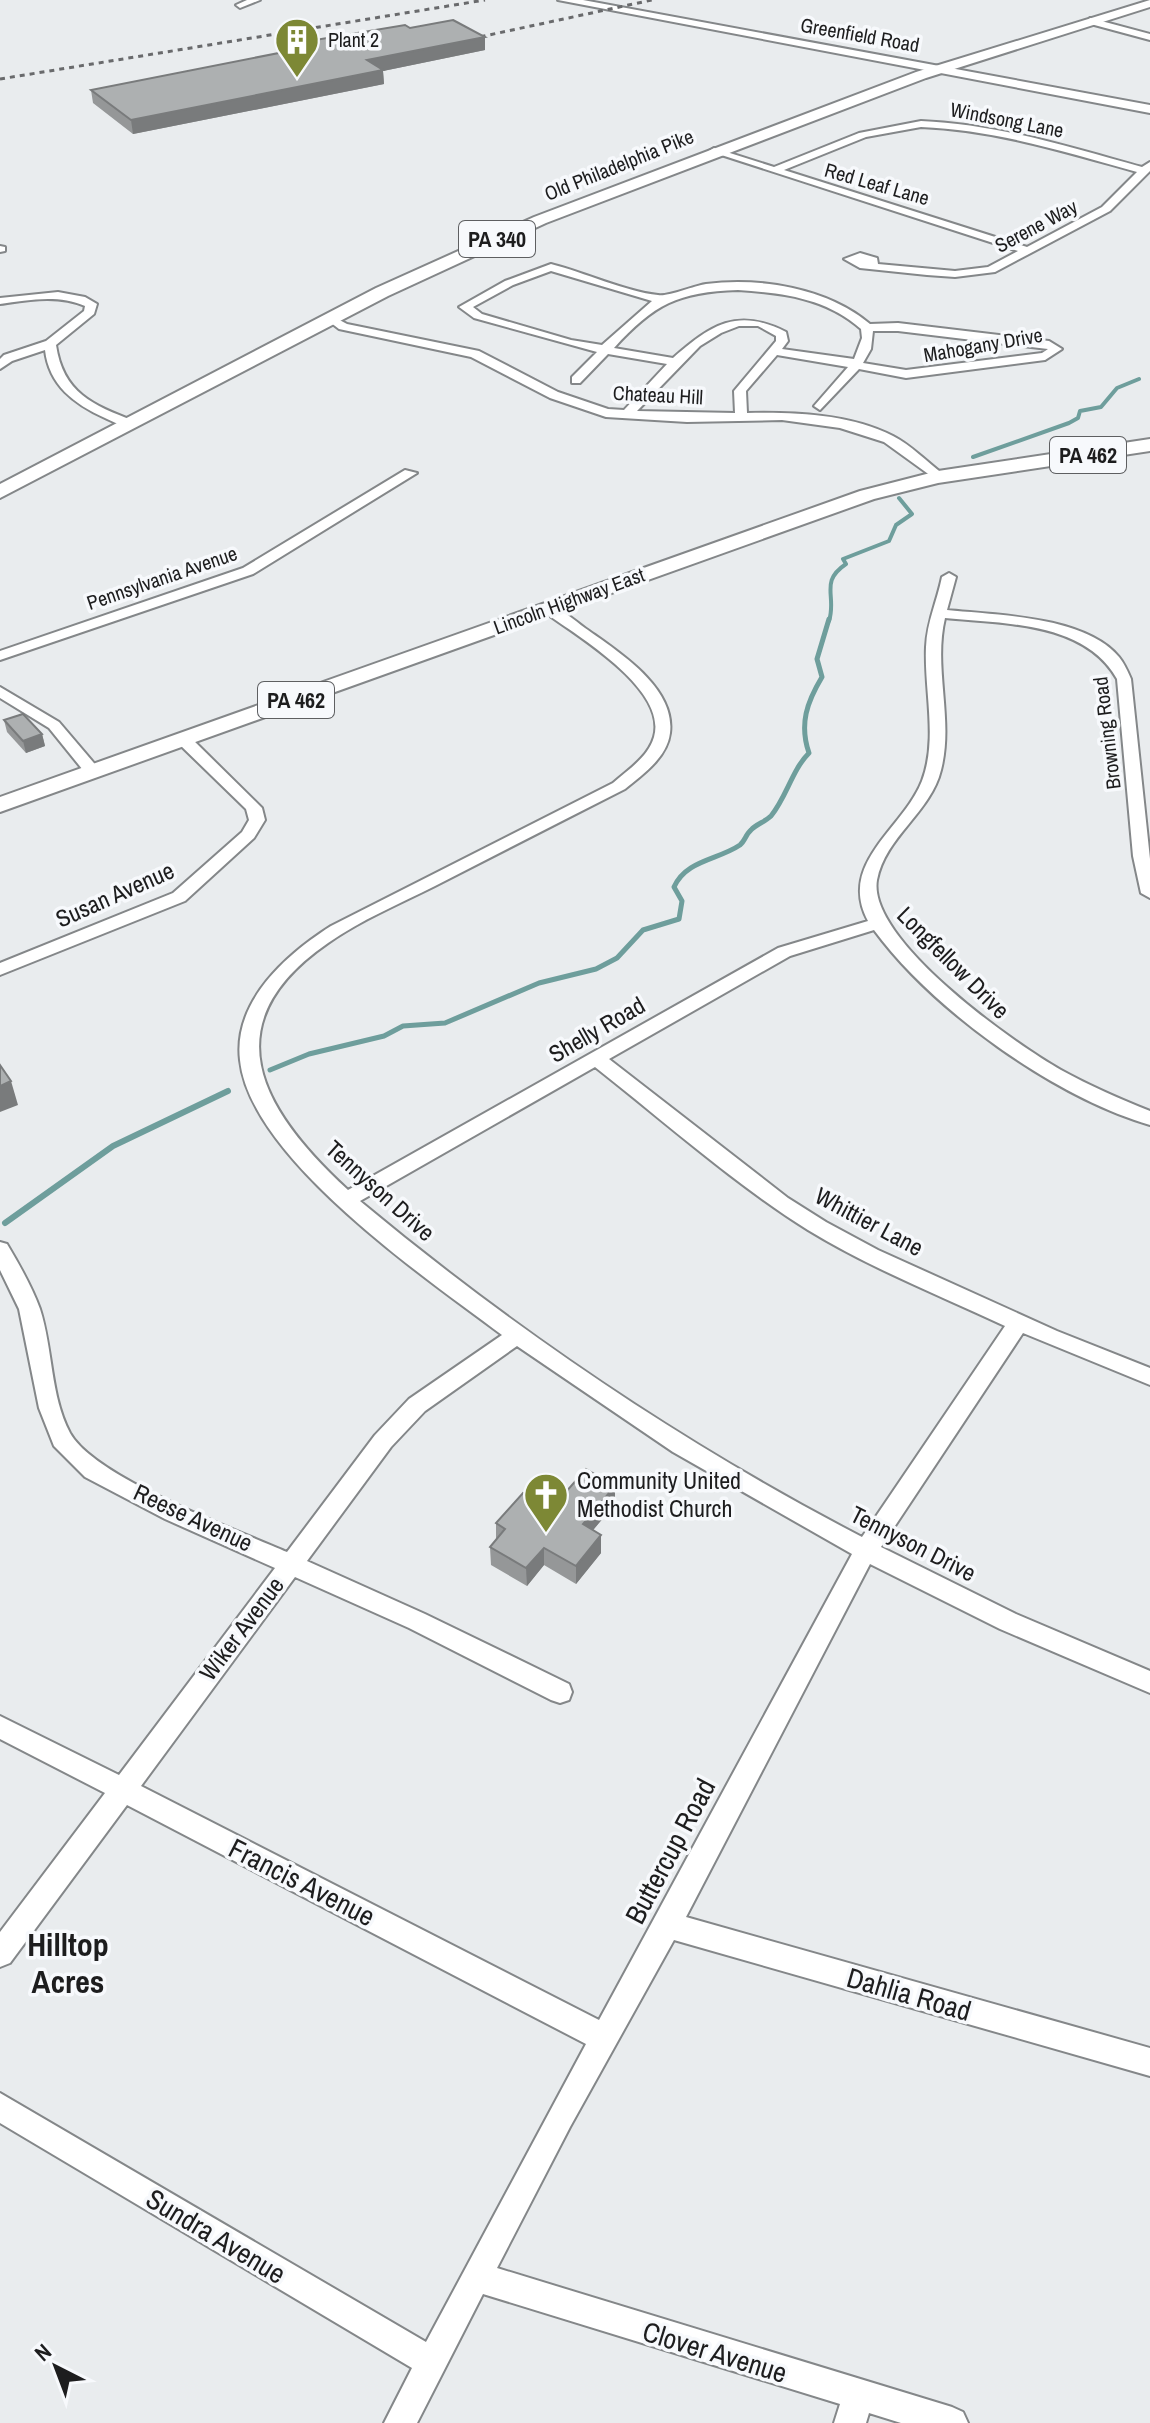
<svg xmlns="http://www.w3.org/2000/svg" width="1150" height="2423" viewBox="0 0 1150 2423" font-family="'Archivo Narrow',sans-serif">
<rect width="100%" height="100%" fill="#e9ecee"/>
<g fill="none" stroke-linecap="round" stroke-linejoin="round">
<g stroke="#6e9e9c" stroke-width="4">
<polyline points="973,457 1069,423 1078,418 1080,411 1101,407 1117,388 1139,379"/>
<path d="M829 621C837 596 819 582 846 564L843 559 889 541 896 525 912 514 899 498"/>
</g>
<path stroke="#6e9e9c" stroke-width="5" d="M270 1070 309 1054 384 1036 403 1026 445 1023 539 983 596 969 617 958 643 930 679 919 682 901 674 887C686 860 718 860 740 845 745 841 746 834 751 830 756 824 765 822 771 816 787 796 792 770 809 753 799 724 807 702 822 677L817 659 829 619"/>
<polyline stroke="#6e9e9c" stroke-width="6" points="5,1223 113,1146 228,1091"/>
<g stroke="#848789" stroke-width="4">
<g id="minor">
<polygon points="247,0 260,0 240,8 236,5"/>
<polygon points="1090,18 1150,34 1150,40 1087,23"/>
<path d="M921 121C997 124 1069 147 1142 167L1150 162V171L1110 211 995 272 955 277 927 275 860 268 844 259 860 253 877 258 878 264 955 271 988 267 1018 251 709 151 714 148 774 167 859 133ZM921 127C996 130 1065 152 1137 172L1102 207 1027 247 784 170 866 137Z"/>
<polygon points="0,246 5,247 5,251 0,252"/>
<path d="M551 264C583 272 627 292 658 295 668 297 693 286 706 284 760 277 828 288 870 324L898 323 1049 341 1062 349 1045 360 906 378 859 369 820 410 814 406 848 367 777 355 746 391 747 413C794 412 851 414 893 436 911 445 927 462 943 474L945 477 938 481 884 442 840 428 782 420 687 422 606 417 550 398 471 357 339 329 326 319 332 316 347 324 479 351 558 392 608 409 624 410 667 364 608 354 580 383H572V377L597 352 474 318 459 307 505 281ZM551 271 652 301 602 345 571 340 482 314 473 307 513 285ZM738 290C783 293 826 298 861 329L862 338 854 359 782 349 788 341 786 332C737 307 711 325 673 358L614 348C654 304 678 292 738 290ZM739 326H758L776 336V341L734 391 735 413 637 411 700 346 721 333ZM873 331H898L1048 349 1042 353 906 370 863 363 871 349Z"/>
<path d="M58 292 85 297 97 304 94 314 56 345C63 393 93 405 134 421V427C124 428 114 422 105 418 74 404 49 385 45 350L12 361 0 369V359L4 355 46 341 84 311 85 306C58 294 28 300 0 304V298Z"/>
<polygon points="405,470 417,473 253,574 0,660 0,651 243,568"/>
<path d="M949 573 956 577 947 610C996 615 1085 616 1119 657 1124 663 1128 672 1131 679L1150 859V898L1141 893 1133 856 1117 679C1084 621 1003 624 945 618 933 668 954 720 941 770 931 812 885 837 877 880 867 939 1013 1043 1061 1070 1090 1086 1120 1099 1150 1111V1125C1054 1097 933 1010 874 930L790 956 609 1059 788 1198 826 1222 878 1250 1057 1331 1150 1368V1385L1023 1333 881 1547 1016 1614 1150 1671V1693L1000 1629 870 1564 686 1917 1150 2048V2076L674 1940 570 2127 497 2268 952 2407 963 2412 968 2423H901L869 2413 866 2423H834L840 2404 483 2294 417 2423H384L412 2368 0 2123V2093L426 2342 586 2044 127 1805 10 1963 0 1967V1932L105 1793 0 1739V1716L119 1775 275 1568 165 1519 85 1477 54 1446 39 1408 19 1309 0 1270V1242L7 1244C19 1264 32 1287 40 1309 53 1349 50 1395 70 1433 95 1478 237 1530 287 1552L375 1435 409 1399 502 1335C426 1278 250 1158 240 1060 233 1001 287 954 331 926L613 783C629 769 648 757 654 737 668 689 576 635 544 612V606L549 605C562 609 574 620 585 628 617 651 676 687 670 733 667 758 642 775 625 789 561 821 498 854 435 886 399 904 361 920 328 943 209 1025 263 1112 348 1190L778 948 868 921C837 863 903 829 922 781 938 739 924 690 926 647 927 621 937 602 942 577ZM595 1067C665 1122 733 1183 808 1230 870 1268 939 1295 1005 1326L862 1537C683 1444 515 1330 360 1201ZM517 1346 673 1452 852 1554 599 2020 141 1786 295 1577 409 1628 551 1700 560 1703 569 1700 572 1692 569 1684 425 1614 307 1561 391 1447 425 1411Z"/>
<polygon points="0,687 59,722 99,769 99,775 87,775 49,728 0,698"/>
<polygon points="184,735 190,737 262,808 265,820 254,838 185,901 0,975 0,963 173,893 242,832 249,820 246,809 178,743 176,740"/>
</g>
</g>
<g stroke="#848789" stroke-width="4">
<polygon id="secondary" points="558,0 583,0 1150,105 1150,113"/>
</g>
<g stroke="#848789" stroke-width="4">
<g id="primary">
<polygon points="1150,0 1150,7 926,78 546,223 388,296 0,498 0,484 376,288 534,217 916,72"/>
<polygon points="1150,439 1150,451 938,483 874,499 0,812 0,797 860,491 938,471"/>
</g>
</g>
<use href="#minor" fill="#fff" fill-rule="evenodd"/>
<use href="#secondary" fill="#fff" fill-rule="evenodd"/>
<use href="#primary" fill="#fff" fill-rule="evenodd"/>
<g stroke="#696a6c" stroke-width="3" stroke-dasharray="5 5" stroke-linecap="butt">
<polyline points="461,41 652,0"/>
<polyline points="0,79 485,0"/>
</g>
</g>
<g fill="#959798">
<polygon points="410,28 485,50 383,71 384,84 133,134 93,103 91,90 292,51 291,44"/>
<polygon points="4,720 42,734 45,746 26,753 7,732"/>
<polygon points="615,1504 593,1530 601,1553 576,1584 544,1565 527,1586 491,1565 490,1547 496,1540 496,1523 551,1509"/>
</g>
<g fill="#797b7c">
<polygon points="485,37 485,50 383,71 384,84 133,134 131,120 367,60"/>
<polygon points="42,734 45,746 26,753 23,741"/>
<polygon points="11,1081 18,1105 0,1112 0,1086"/>
<polygon points="615,1486 615,1504 583,1542 583,1524"/>
<polygon points="601,1535 601,1553 576,1584 576,1566"/>
<polygon points="544,1548 544,1565 527,1586 526,1568"/>
</g>
<g fill="#adb0b1" stroke="#797b7c" stroke-width="2">
<polygon points="453,20 485,37 367,60 383,70 131,120 91,90 299,49 291,44 405,25 410,28"/>
<polygon points="23,714 42,734 23,741 4,720"/>
<polygon points="0,1065 11,1081 0,1086"/>
<polygon points="586,1469 615,1486 583,1524 601,1535 576,1566 544,1548 526,1568 490,1547 505,1529 496,1523 523,1493 551,1509"/>
</g>
<defs>
<g id="building-pin" transform="scale(2.3)"><path d="M0 17L-7.5 6A9.5 9.5 0 1 1 7.5 6Z" fill="#7d8835" stroke="#f7f9fc"/><path d="M-4-6H4V6H1V3H-1V6H-4ZM-2.5-4.3h1.7v1.8h-1.7ZM.8-4.3h1.7v1.8H.8ZM-2.5-1h1.7V.8h-1.7ZM.8-1h1.7V.8H.8Z" fill="#fff"/></g>
<g id="church-pin" transform="scale(2.3)"><path d="M0 17L-7.5 6A9.5 9.5 0 1 1 7.5 6Z" fill="#7d8835" stroke="#f7f9fc"/><path d="M-1.2-6h2.4v3.5h3.3v2.4h-3.3V6h-2.4V-.1h-3.3v-2.4h3.3Z" fill="#fff"/></g>
</defs>
<g fill-rule="evenodd">
<use href="#building-pin" x="297" y="40"/>
<use href="#church-pin" x="546" y="1495"/>
</g>
<g text-anchor="middle" stroke-width="7" stroke-linejoin="round" paint-order="stroke">
<g font-size="20" fill="#1d1d1e" stroke="#f7f9fc">
<text transform="translate(860 35) rotate(10)" y="7">Greenfield Road</text>
<text transform="translate(1007 120) rotate(11)" y="7">Windsong Lane</text>
<text transform="translate(619 165) rotate(-22)" y="7">Old Philadelphia Pike</text>
<text transform="translate(877 184) rotate(16)" y="7">Red Leaf Lane</text>
<text transform="translate(1036 226) rotate(-28)" y="7">Serene Way</text>
<text transform="translate(983 345) rotate(-10)" y="7">Mahogany Drive</text>
<text transform="translate(658 395) rotate(3)" y="7">Chateau Hill</text>
<text transform="translate(162 578) rotate(-19)" y="7">Pennsylvania Avenue</text>
<text transform="translate(569 601) rotate(-20)" y="7">Lincoln Highway East</text>
<text transform="translate(1107 733) rotate(-97)" y="7">Browning Road</text>
</g>
<g font-size="20" fill="#1d1d1e" stroke="#f7f9fc" text-anchor="start">
<text x="328" y="47">Plant 2</text>
</g>
<g fill="#f7f9fc" stroke="#5e5f61" stroke-width="2">
<rect x="459" y="221" width="76" height="36" rx="6"/>
<rect x="1050" y="437" width="76" height="36" rx="6"/>
<rect x="258" y="682" width="76" height="36" rx="6"/>
</g>
<g font-size="22" font-weight="bold" fill="#1d1d1e">
<text x="497" y="247">PA 340</text>
<text x="1088" y="463">PA 462</text>
<text x="296" y="708">PA 462</text>
</g>
<g font-size="24" fill="#1d1d1e" stroke="#f7f9fc">
<text transform="translate(115 895) rotate(-24)" y="8">Susan Avenue</text>
<text transform="translate(953 963) rotate(45)" y="8">Longfellow Drive</text>
<text transform="translate(597 1030) rotate(-30)" y="8">Shelly Road</text>
<text transform="translate(380 1191) rotate(42)" y="8">Tennyson Drive</text>
<text transform="translate(869 1222) rotate(28)" y="8">Whittier Lane</text>
<text transform="translate(193 1518) rotate(25)" y="8">Reese Avenue</text>
<text transform="translate(913 1544) rotate(27)" y="8">Tennyson Drive</text>
<text transform="translate(242 1629) rotate(-53)" y="8">Wiker Avenue</text>
</g>
<g font-size="24" fill="#1d1d1e" stroke="#f7f9fc" text-anchor="start">
<text x="577" y="1489">Community United<tspan x="577" dy="28">Methodist Church</tspan></text>
</g>
<g font-size="28" fill="#1d1d1e" stroke="#f7f9fc">
<text transform="translate(670 1851) rotate(-62)" y="10">Buttercup Road</text>
<text transform="translate(302 1882) rotate(27)" y="10">Francis Avenue</text>
<text transform="translate(909 1994) rotate(16)" y="10">Dahlia Road</text>
<text transform="translate(216 2236) rotate(31)" y="10">Sundra Avenue</text>
<text transform="translate(715 2352) rotate(17)" y="10">Clover Avenue</text>
</g>
<g font-size="32" font-weight="bold" fill="#1d1d1e" stroke="#f7f9fc">
<text x="68" y="1956">Hilltop<tspan x="68" dy="37">Acres</tspan></text>
</g>
</g>
<g transform="translate(56 2367) rotate(318)" stroke="#f7f9fc" stroke-width="6" paint-order="stroke">
<path d="M0-6L14 30L0 20L-14 30Z" fill="#1d1d1e"/>
<text y="-12" font-size="22" font-weight="bold" text-anchor="middle" fill="#1d1d1e">N</text>
</g>
</svg>
